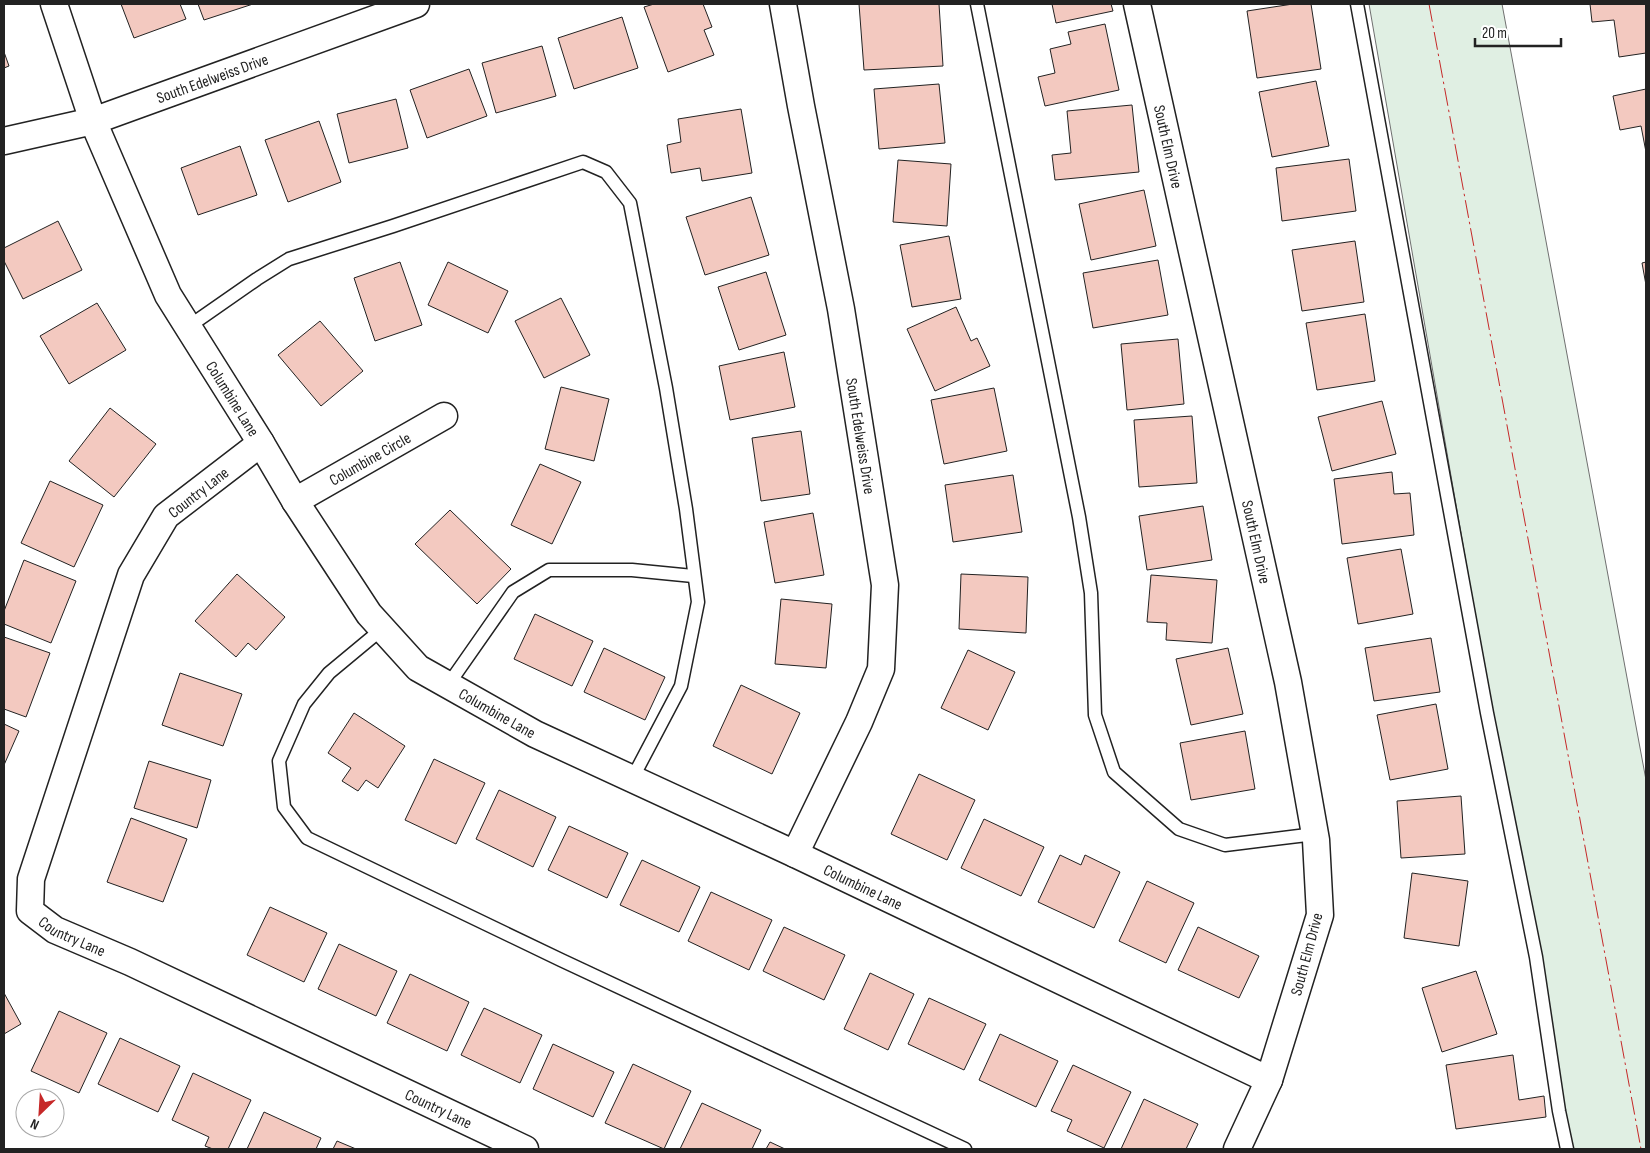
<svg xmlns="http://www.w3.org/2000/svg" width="1650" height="1153" viewBox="0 0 1650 1153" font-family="'Sofia Sans Condensed',sans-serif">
<rect width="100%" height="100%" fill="#fff"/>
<polygon fill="#e0efe3" stroke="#6f6f6f" points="1369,4 1502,4 1646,780 1646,1149 1568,1149"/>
<g fill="#f3c9c0" stroke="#222">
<polygon points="121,4 180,4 186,19 134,38"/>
<polygon points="198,4 253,4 204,20"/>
<polygon points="654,4 703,4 712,27 704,30 714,55 668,72 644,7"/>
<polygon points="859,4 939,4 943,66 864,70"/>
<polygon points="1052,4 1111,4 1113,11 1056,23"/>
<polygon points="1293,4 1311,4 1321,69 1257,78 1247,11"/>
<polygon points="1590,4 1646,4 1646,53 1619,57 1614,20 1592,22"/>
<polygon points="622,17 638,68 574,89 558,38"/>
<polygon points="1105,24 1119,90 1045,106 1038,77 1055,73 1050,49 1071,44 1068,32"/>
<polygon points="542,46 556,96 496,113 482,63"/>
<polygon points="4,52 9,66 4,68"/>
<polygon points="469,69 487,116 427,138 410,90"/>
<polygon points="1316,81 1329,146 1272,157 1259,92"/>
<polygon points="939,84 945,143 879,149 874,89"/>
<polygon points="1646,89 1646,152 1641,126 1620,130 1613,96"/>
<polygon points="396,99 408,148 349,163 337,114"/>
<polygon points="1132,105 1139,172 1055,180 1052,155 1071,153 1067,111"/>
<polygon points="741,109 752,173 702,181 700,168 671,173 667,145 681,142 678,119"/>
<polygon points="319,121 341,182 288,202 265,140"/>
<polygon points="240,146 257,195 198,215 181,168"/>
<polygon points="1349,159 1356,211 1282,221 1276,168"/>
<polygon points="898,160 951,164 947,226 893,222"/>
<polygon points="1144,190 1156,246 1091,260 1079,204"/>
<polygon points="751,197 769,255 705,275 686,217"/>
<polygon points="58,221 82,270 23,299 4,261 4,248"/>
<polygon points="949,236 961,299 912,307 900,245"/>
<polygon points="1355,241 1364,302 1302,311 1292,250"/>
<polygon points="1158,260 1168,315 1093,328 1083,273"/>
<polygon points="400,262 422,325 375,341 354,278"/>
<polygon points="448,262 508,291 488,333 428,305"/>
<polygon points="1646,262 1646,285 1642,263"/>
<polygon points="766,272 786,335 739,350 718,287"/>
<polygon points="561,298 590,355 544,378 515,321"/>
<polygon points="97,303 126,350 69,384 40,336"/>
<polygon points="956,307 971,341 977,338 990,366 935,391 907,329"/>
<polygon points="1365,314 1375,381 1317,390 1306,323"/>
<polygon points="320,321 363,371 321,406 278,355"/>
<polygon points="1178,339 1184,404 1127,410 1121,344"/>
<polygon points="784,352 795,407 730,420 719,366"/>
<polygon points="561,387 609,399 594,461 545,449"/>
<polygon points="994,388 1007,451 944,464 931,400"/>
<polygon points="1382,401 1396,454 1332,471 1318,417"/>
<polygon points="110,408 156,444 114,497 69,461"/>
<polygon points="1192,416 1197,483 1139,487 1134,420"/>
<polygon points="801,431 810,494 761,501 752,438"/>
<polygon points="540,464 581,482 552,544 511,525"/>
<polygon points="1392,472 1394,494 1410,493 1414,535 1342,544 1334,479"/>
<polygon points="1013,475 1022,532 953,542 945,485"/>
<polygon points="50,481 103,505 74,567 21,543"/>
<polygon points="1203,506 1212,560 1147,570 1139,516"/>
<polygon points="450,510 511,569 477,604 415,544"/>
<polygon points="813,513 824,575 775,583 764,522"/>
<polygon points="1401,549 1413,614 1358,624 1347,558"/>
<polygon points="24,560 76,581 51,643 4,624 4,611"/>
<polygon points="237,574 285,617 256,650 248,643 236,657 195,621"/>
<polygon points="961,574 1028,577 1026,633 959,629"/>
<polygon points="1151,575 1217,580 1212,643 1166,640 1167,623 1147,622"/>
<polygon points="781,599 832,604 826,668 775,664"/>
<polygon points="535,614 593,641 572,686 514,659"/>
<polygon points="4,637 50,653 26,717 4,709"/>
<polygon points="1431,638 1440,692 1374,701 1365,648"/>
<polygon points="604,648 665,677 645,720 584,692"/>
<polygon points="1228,648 1243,714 1191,725 1176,659"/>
<polygon points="968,650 1015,672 988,730 941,708"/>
<polygon points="180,673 242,694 223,746 162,725"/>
<polygon points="741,685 800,713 772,774 713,746"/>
<polygon points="1436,704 1448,769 1390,780 1377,715"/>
<polygon points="354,713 405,746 378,788 366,780 358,791 342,781 351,768 328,753"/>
<polygon points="4,724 19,731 4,765"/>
<polygon points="1245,731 1255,789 1191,800 1180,743"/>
<polygon points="434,759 485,783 456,844 405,820"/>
<polygon points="149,761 211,780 197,828 134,808"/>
<polygon points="919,774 975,800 947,860 891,834"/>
<polygon points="499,790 556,817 533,867 476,839"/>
<polygon points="1461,796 1465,854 1401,858 1397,801"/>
<polygon points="131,818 187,839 163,902 107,882"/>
<polygon points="984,819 1044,847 1021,896 961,868"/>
<polygon points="569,826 628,853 607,898 548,870"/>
<polygon points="1060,855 1081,865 1085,855 1120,872 1094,928 1038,902"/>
<polygon points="642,860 700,887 679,932 620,905"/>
<polygon points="1412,873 1468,881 1459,946 1404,938"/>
<polygon points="1147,881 1194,903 1166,963 1119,941"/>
<polygon points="711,892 772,920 749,970 688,941"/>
<polygon points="270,907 327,933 304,982 247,955"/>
<polygon points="784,927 845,955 824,1000 763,971"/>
<polygon points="1198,927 1259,956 1239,998 1178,970"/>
<polygon points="339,944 397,971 376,1016 318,989"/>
<polygon points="1476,971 1497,1034 1442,1052 1422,988"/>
<polygon points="870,973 914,994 888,1050 844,1029"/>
<polygon points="410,974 469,1002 447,1051 387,1023"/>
<polygon points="4,993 21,1024 4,1034"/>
<polygon points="929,998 986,1024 964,1070 908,1044"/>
<polygon points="484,1008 542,1035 520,1083 461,1055"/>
<polygon points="59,1011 107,1033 79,1093 31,1071"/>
<polygon points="1000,1034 1058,1061 1036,1107 979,1080"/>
<polygon points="120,1038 180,1066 158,1112 98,1084"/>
<polygon points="553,1044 614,1072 593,1117 533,1089"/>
<polygon points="1513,1055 1519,1100 1544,1096 1546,1117 1456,1129 1446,1065"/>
<polygon points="633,1064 691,1091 664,1149 605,1123"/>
<polygon points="1073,1065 1131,1092 1104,1148 1067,1131 1072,1120 1051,1111"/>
<polygon points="193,1073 251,1100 228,1149 213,1149 205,1146 209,1137 172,1120"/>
<polygon points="1144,1099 1198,1124 1186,1149 1121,1149"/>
<polygon points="702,1103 761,1130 752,1149 680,1149"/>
<polygon points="264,1112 321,1138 316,1149 247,1149"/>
<polygon points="337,1141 356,1149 333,1149"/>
<polygon points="770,1142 785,1149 766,1149"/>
</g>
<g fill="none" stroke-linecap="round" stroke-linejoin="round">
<g stroke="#222" stroke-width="15">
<g id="service">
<polyline points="977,4 1079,517 1091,593 1095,715 1114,772 1179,829 1225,845 1315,834"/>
<polyline points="1357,4 1487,713 1536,957 1559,1111 1567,1149"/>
<polyline points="188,327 257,279 289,259 393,226 583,162 606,172 630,203 666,388 686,509 698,602 681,686 632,779"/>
<polyline points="382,629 329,673 304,704 279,761 284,807 307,838 561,960 965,1149"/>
<polyline points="448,685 513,592 549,570 632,570 693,576"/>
</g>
</g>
<g stroke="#222" stroke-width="29">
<g id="minor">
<path id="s1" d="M54 4 93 121 168 295 261 443 295 501 369 614 418 668 535 734 795 854 1269 1080"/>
<path id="s2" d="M783 4 801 106 841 309 885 585 881 669 859 722 795 854"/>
<path id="s3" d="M1137 4 1288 682 1316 840 1320 915 1269 1080 1237 1149"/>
<path id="s4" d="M4 141 93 121 416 4"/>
<path id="s5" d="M261 443 166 516 131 575 31 879 30 911 55 930 130 962 525 1149"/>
<path id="s6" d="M295 501 444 416"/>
</g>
</g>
<use href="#service" stroke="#fff" stroke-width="12"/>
<use href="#minor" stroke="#fff" stroke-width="26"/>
<polyline stroke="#c62828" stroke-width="1" stroke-dasharray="18 4 2.5 4" stroke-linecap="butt" points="1429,4 1641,1149"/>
</g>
<g text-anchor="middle" stroke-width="4" stroke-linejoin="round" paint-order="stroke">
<g font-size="16" fill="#222" stroke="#fff">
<text dy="6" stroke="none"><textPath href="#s4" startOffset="218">South Edelweiss Drive</textPath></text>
<text dy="6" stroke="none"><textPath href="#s3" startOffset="146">South Elm Drive</textPath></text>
<text dy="6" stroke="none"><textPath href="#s1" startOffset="435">Columbine Lane</textPath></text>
<text dy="6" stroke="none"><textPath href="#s2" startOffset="439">South Edelweiss Drive</textPath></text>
<text dy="6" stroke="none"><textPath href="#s6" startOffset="86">Columbine Circle</textPath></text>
<text transform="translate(198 492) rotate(-38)" y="6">Country Lane</text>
<text dy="6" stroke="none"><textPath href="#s3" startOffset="551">South Elm Drive</textPath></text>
<text dy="6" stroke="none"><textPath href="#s1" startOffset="854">Columbine Lane</textPath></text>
<text dy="6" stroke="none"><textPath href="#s1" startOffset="1259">Columbine Lane</textPath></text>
<text dy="6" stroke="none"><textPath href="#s5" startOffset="590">Country Lane</textPath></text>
<text transform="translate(1306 954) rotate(-75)" y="6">South Elm Drive</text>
<text dy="6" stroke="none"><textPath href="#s5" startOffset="995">Country Lane</textPath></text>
</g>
</g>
<rect width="1650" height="1153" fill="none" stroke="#222222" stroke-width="10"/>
<g transform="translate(40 1113) rotate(205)"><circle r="24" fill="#ffffff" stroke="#a7a7a7"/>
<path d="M0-4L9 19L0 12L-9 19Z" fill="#c62828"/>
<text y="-8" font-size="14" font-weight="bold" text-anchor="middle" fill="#222222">N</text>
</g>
<path d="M1475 38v8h86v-8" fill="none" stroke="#222222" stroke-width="2.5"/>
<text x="1482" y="38" font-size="15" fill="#222222" stroke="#ffffff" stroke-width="4" paint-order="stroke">20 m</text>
</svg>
